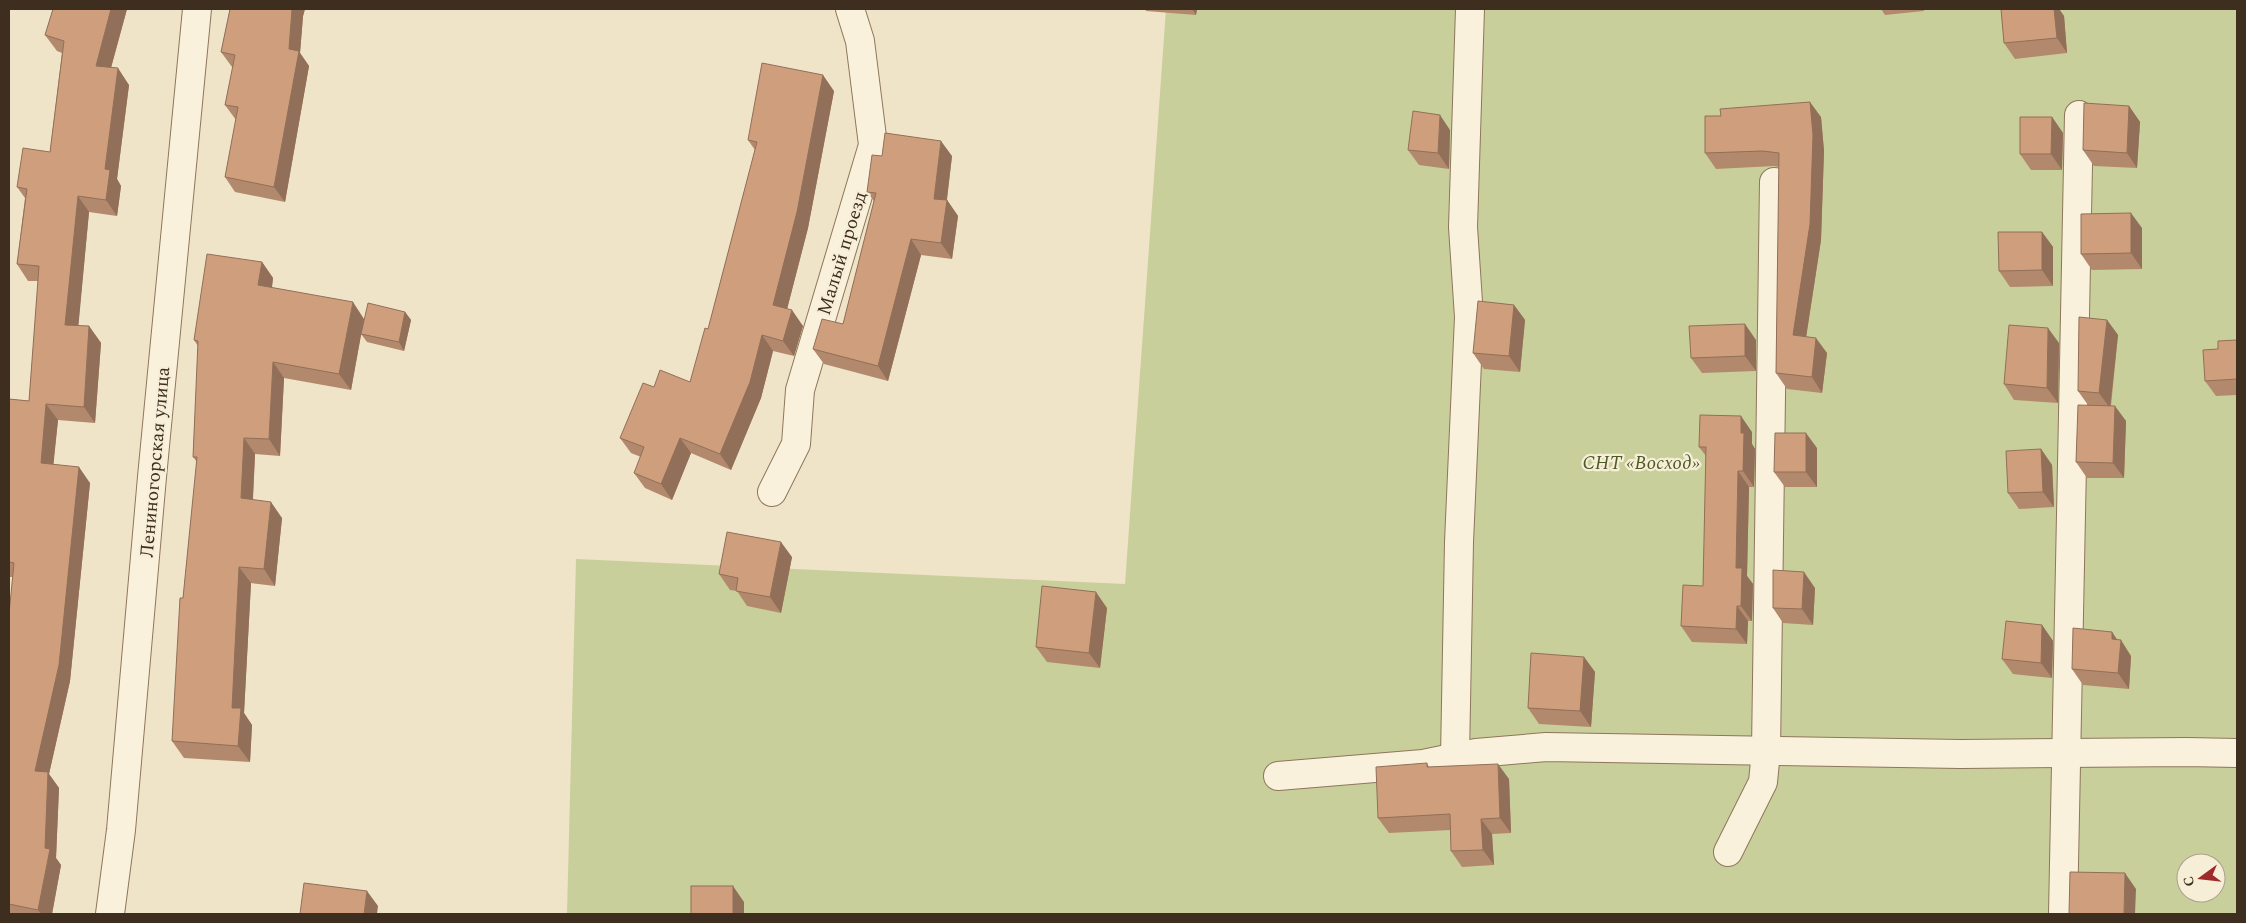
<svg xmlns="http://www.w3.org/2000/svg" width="2246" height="923" viewBox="0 0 2246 923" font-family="Spectral,serif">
<rect width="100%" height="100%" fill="#f0e4c8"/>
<path fill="#c9cf9b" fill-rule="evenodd" d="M1166 9H2237V914H567L576 559 1125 584ZM2186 863H2216V893H2186Z"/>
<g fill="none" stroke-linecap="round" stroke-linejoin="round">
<g stroke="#8d765c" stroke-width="30">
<g id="minor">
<polyline points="772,492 796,444 800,390 873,145 860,41 850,9"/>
<polyline points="1455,757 1459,542 1469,317 1463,227 1470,9"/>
<polyline points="1278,776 1423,764 1476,753 1546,747 1961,754 2187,752 2237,753"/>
<polyline points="1728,852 1763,782 1766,751 1774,182"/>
<polyline points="110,914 121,830 152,477 197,9"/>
<polyline points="2063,914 2079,115"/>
</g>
</g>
<use href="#minor" stroke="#faf1dc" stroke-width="28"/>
</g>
<g fill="#b2896c">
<polygon points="53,9 127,9 111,68 129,85 117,179 121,186 117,216 89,212 78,326 89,326 101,343 95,423 58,420 53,464 90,483 70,681 49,774 59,788 56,858 61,865 52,914 9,914 9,614 13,577 9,577 9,399 29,401 38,281 28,281 17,264 25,198 17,187 50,152 62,53 57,51 45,35"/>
<polygon points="230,9 305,9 303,16 300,53 309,66 285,202 235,192 225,177 236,120 225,105 233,67 232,67 221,52"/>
<polygon points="1145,9 1197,9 1196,15 1146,11"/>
<polygon points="1881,9 1924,9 1924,11 1885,15"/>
<polygon points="2001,9 2059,9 2064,16 2067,53 2015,59 2004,43"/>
<polygon points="834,91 808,228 787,309 803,326 794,356 773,351 761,398 731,470 691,453 672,500 645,488 634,473 641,457 631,453 620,438 654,387 690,382 708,329 755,150 748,140"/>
<polygon points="2129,106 2140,122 2137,168 2094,166 2083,150"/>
<polygon points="1821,117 1824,151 1821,240 1806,337 1827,353 1822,393 1787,389 1776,373 1779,167 1774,166 1716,169 1705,153"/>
<polygon points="2052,117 2063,133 2062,170 2031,170 2020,154"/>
<polygon points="1450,130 1449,169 1419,165 1408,150"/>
<polygon points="882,156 952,156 947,200 958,216 952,259 921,255 888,381 824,364 813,349 843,324 874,201 867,192"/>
<polygon points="2142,228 2142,269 2092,270 2081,254"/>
<polygon points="2042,232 2053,247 2053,286 2010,287 1999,271"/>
<polygon points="262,262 273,278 272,288 364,319 405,312 411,320 404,351 367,342 361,334 351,390 284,378 280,456 255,454 253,500 282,518 275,586 251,583 244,713 252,725 250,762 184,758 172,741 183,598 197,462 193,457 198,346 194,340"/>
<polygon points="1514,305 1525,320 1520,372 1484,369 1473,353"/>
<polygon points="2107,320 2118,335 2111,406 2126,421 2124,478 2087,478 2076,462 2088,405 2078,391"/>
<polygon points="1756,340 1756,371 1702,373 1691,358"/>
<polygon points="2237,340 2237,395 2216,396 2205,381 2218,349"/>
<polygon points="2059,343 2058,403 2014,400 2004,384"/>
<polygon points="1752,432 1752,444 1755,449 1754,487 1749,487 1747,576 1753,584 1752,621 1748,621 1747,644 1692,642 1681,626 1703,586 1706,456 1699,447"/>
<polygon points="1817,448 1817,487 1785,487 1774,472"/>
<polygon points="2041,449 2052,465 2054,507 2019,509 2008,493"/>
<polygon points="792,557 781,613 747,606 737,591 730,590 719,574"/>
<polygon points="1815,588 1813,625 1783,623 1773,608"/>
<polygon points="1107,608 1100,668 1047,662 1036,647"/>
<polygon points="2042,625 2053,641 2052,678 2013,674 2002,659"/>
<polygon points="2112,632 2117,640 2131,656 2129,689 2083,685 2072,669"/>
<polygon points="1584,657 1595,672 1591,727 1539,724 1528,708"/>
<polygon points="1427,763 1429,767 1509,779 1511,833 1492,834 1494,865 1462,867 1451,851 1451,830 1389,833 1378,818"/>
</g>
<g fill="#916f58">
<polygon points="111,9 127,9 107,82 96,66"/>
<polygon points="292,9 305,9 303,16 300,53 309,66 285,202 274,187 289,49"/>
<polygon points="1192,9 1197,9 1196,15"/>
<polygon points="2054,9 2059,9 2064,16 2067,53 2057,38"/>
<polygon points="118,68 129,85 117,179 121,186 117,216 106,200 105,169"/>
<polygon points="823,75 834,91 808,228 784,321 773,305"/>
<polygon points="1810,102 1821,117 1824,151 1821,240 1804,351 1793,335"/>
<polygon points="2129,106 2140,122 2137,168 2127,153"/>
<polygon points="1440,115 1450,130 1449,169 1438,153"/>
<polygon points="2052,117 2063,133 2062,170 2051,154"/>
<polygon points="941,141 952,156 945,214 947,200 958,216 952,259 941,243 934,199"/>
<polygon points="78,196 89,212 77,341 65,325"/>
<polygon points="2131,213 2142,228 2142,269 2131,253"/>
<polygon points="2042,232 2053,247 2053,286 2042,270"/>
<polygon points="911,239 921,255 888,381 878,366"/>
<polygon points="262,262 273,278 270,301 258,285"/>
<polygon points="353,302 364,319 351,390 339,374"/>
<polygon points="1514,305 1525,320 1520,372 1509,356"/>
<polygon points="792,310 803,326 794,356 783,341"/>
<polygon points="405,312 411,320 404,351 399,342"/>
<polygon points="2107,320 2118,335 2110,408 2099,393"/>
<polygon points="1745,324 1756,340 1756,371 1745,356"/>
<polygon points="89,326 101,343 95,423 84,407"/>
<polygon points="2048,328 2059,343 2058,403 2047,388"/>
<polygon points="762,335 773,351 761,398 731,470 720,454"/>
<polygon points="1816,338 1827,353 1822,393 1812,377"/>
<polygon points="273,362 284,378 280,456 269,439"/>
<polygon points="46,404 58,420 52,479 41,463"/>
<polygon points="2115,406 2126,421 2124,478 2113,463"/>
<polygon points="1741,416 1752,432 1752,444 1755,449 1754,487 1743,471 1741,433"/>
<polygon points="1806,433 1817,448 1817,487 1806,472"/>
<polygon points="244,438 255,454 252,515 241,498"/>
<polygon points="680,438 691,453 672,500 661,484"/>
<polygon points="2041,449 2052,465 2054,507 2043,492"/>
<polygon points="79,467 90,483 70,681 49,774 59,788 56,858 61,865 52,914 41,914 38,910 45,848 35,771"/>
<polygon points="1738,471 1749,487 1747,576 1753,584 1752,621 1741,606 1736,568"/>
<polygon points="271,502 282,518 275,586 264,569"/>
<polygon points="781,542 792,557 781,613 770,597"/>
<polygon points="239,567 251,583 244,713 252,725 250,762 238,746 232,708"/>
<polygon points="1804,572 1815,588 1813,625 1802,609"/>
<polygon points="1096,592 1107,608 1100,668 1089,653"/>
<polygon points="1737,606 1748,621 1747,644 1736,629"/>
<polygon points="2042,625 2053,641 2052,678 2041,663"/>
<polygon points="2112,632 2120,644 2121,640 2131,656 2129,689 2118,673 2112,639"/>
<polygon points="1584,657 1595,672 1591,727 1580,711"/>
<polygon points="1498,764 1509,779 1511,833 1500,818"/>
<polygon points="1481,819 1492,834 1494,865 1483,850"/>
<polygon points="2125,873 2136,889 2135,914 2124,914"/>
<polygon points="733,886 744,902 744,914 733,914"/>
<polygon points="367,891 378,906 377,914 364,914"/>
</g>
<g fill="#cf9f7d" stroke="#916f58">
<polygon points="53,9 111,9 96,66 118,68 105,169 110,170 106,200 78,196 65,325 89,326 84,407 46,404 41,463 79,467 59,665 35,771 48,772 45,848 50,849 38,910 9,904 9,614 14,563 9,562 9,399 29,401 39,266 17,264 27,189 17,187 23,148 50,152 64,41 45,35"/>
<polygon points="230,9 292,9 289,49 299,51 274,187 225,177 238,107 225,105 235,55 221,52"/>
<polygon points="2001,9 2054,9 2057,38 2004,43"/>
<polygon points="762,63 823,75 797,212 773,305 792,310 783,341 762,335 750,382 720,454 680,438 661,484 634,473 644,447 620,438 643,383 654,387 660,370 690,382 705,328 708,329 757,142 748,140"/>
<polygon points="1810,102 1813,135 1810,224 1793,335 1816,338 1812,377 1776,373 1779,153 1763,151 1705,153 1705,116 1721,116 1720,109"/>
<polygon points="2084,103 2129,106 2127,153 2083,150"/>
<polygon points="1413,111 1440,115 1438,153 1408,150"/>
<polygon points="2020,117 2052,117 2051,154 2020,154"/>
<polygon points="885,133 941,141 934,199 947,200 941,243 911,239 878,366 813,349 822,319 843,324 876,193 867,192 872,155 882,156"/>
<polygon points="2131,213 2131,253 2081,254 2081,214"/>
<polygon points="1998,232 2042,232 2042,270 1999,271"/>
<polygon points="207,254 262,262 258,285 353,302 339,374 273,362 269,439 244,438 241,498 271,502 264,569 239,567 232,708 241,708 238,746 172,741 180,598 183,598 197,457 193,457 198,341 194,340"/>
<polygon points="1478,301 1514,305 1509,356 1473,353"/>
<polygon points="368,303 405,312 399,342 361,334"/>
<polygon points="2079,317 2107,320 2099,393 2078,391"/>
<polygon points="1745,324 1745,356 1691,358 1689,326"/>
<polygon points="2009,325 2048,328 2047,388 2004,384"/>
<polygon points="2237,340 2237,379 2205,381 2203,350 2218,349 2218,341"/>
<polygon points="2078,405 2115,406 2113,463 2076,462"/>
<polygon points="1700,415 1741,416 1741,433 1744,433 1743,471 1738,471 1736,568 1742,568 1741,606 1737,606 1736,629 1681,626 1683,585 1703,586 1706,447 1699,447"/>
<polygon points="1775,433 1806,433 1806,472 1774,472"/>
<polygon points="2041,449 2043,492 2008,493 2006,451"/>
<polygon points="727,532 781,542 770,597 736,591 738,578 719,574"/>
<polygon points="1773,570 1804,572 1802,609 1773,608"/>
<polygon points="1042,586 1096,592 1089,653 1036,647"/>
<polygon points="2006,621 2042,625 2041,663 2002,659"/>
<polygon points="2073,628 2112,632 2112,639 2121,640 2118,673 2072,669"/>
<polygon points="1531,653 1584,657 1580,711 1528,708"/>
<polygon points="1427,763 1427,767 1498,764 1500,818 1481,819 1483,850 1451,851 1450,814 1378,818 1376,767"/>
<polygon points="2070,872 2125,873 2124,914 2069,914"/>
<polygon points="304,883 367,891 364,914 300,914"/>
<rect x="691" y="886" width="42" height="28"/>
</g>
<g text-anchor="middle" stroke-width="4.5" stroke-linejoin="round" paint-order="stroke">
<g font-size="19" fill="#3d2e20" stroke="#f7eed8">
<text transform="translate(841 253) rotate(-73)" y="7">Малый проезд</text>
<text transform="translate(154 462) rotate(-85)" y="7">Лениногорская улица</text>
</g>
<g font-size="19" font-style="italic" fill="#4d5a26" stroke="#f7eed8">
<text x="1641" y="469">СНТ «Восход»</text>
</g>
</g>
<rect width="2246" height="923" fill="none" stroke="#3d2e20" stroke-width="20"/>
<g transform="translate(2201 878) rotate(255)"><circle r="24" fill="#f7eed8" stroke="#ada18e"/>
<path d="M0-4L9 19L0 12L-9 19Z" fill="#9e2a2b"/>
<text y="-8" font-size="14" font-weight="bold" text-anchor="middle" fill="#3d2e20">С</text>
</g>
</svg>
